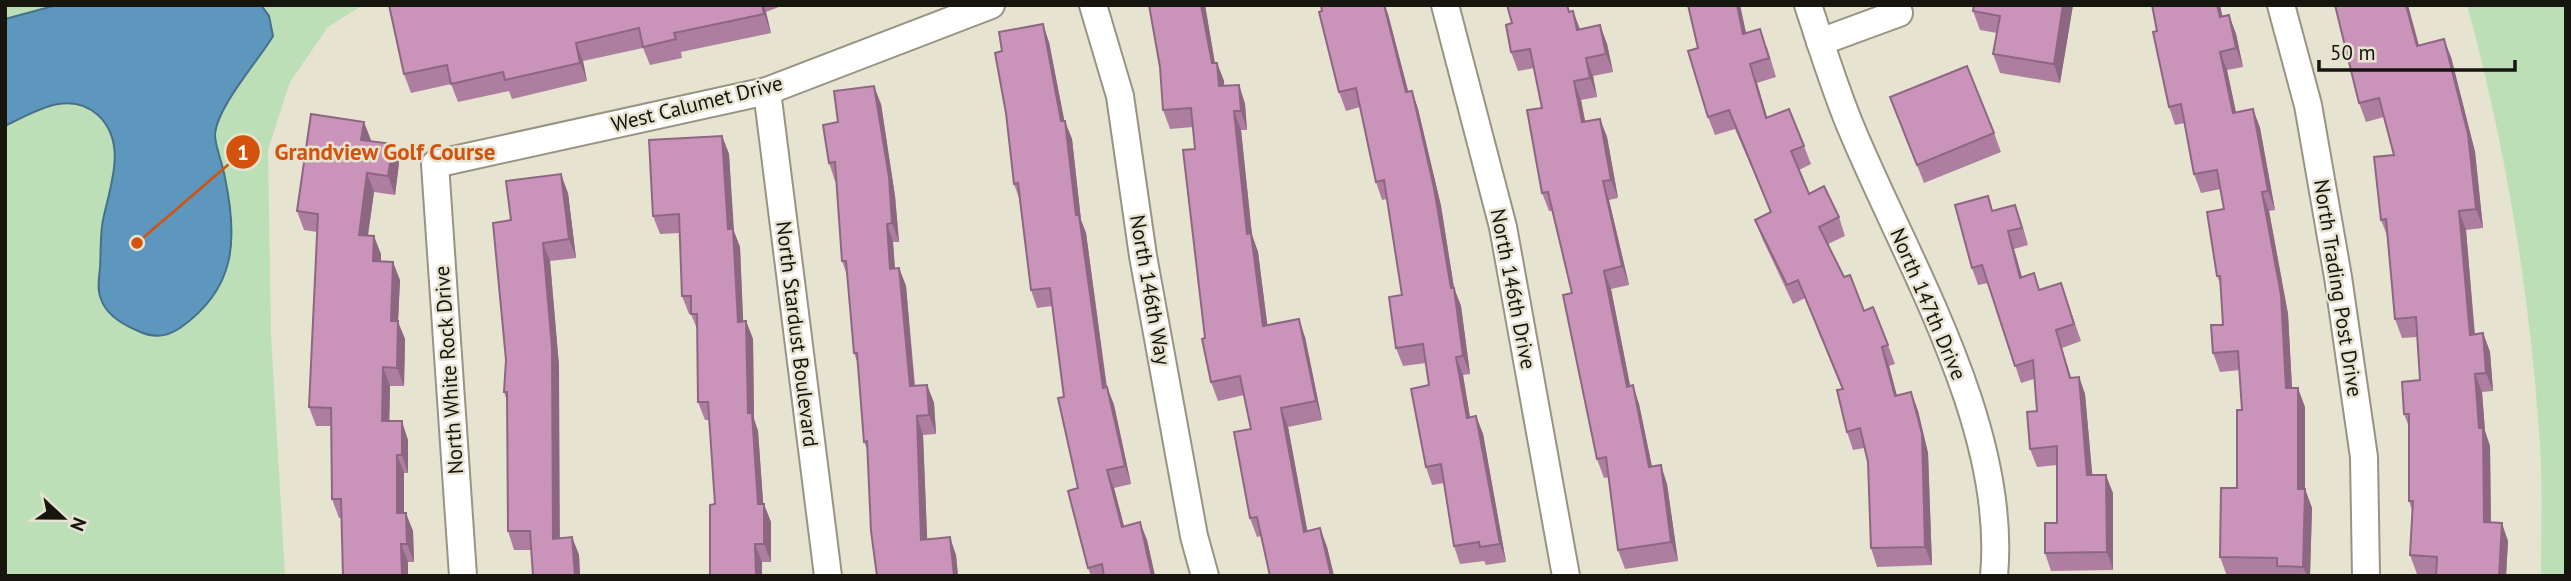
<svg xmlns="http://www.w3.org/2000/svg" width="2571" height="581" viewBox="0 0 2571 581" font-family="'PT Sans',sans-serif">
<rect width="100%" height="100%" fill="#e7e3d1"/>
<g fill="#bcdfb8">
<polygon points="5,5 363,5 328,27 290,82 268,150 271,335 285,576 5,576"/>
<path d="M2467 5H2566V576H2541C2541 528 2543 479 2539 431 2529 289 2505 143 2467 5Z"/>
</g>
<path fill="#5e97be" stroke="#487089" stroke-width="2" d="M57 5H261L269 16 273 36C259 60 215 109 215 136 216 149 223 165 225 178 238 240 236 289 180 328 165 338 152 338 136 330 122 324 106 314 101 299 97 290 99 278 100 268 101 252 100 235 103 220 110 186 128 143 98 115 69 89 34 112 5 126V19Z"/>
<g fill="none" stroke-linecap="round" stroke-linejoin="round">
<g stroke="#979483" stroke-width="30">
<g id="minor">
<polyline points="1093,5 1120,96 1143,256 1194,536 1205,576"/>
<polyline points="1445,5 1503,227 1566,576"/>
<path d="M1808 5C1822 47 1835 90 1852 130 1908 264 2008 427 1994 576"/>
<polyline points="2281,5 2308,105 2338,277 2364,457 2366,576"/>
<polyline points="1820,42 1899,13"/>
<polyline points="767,91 828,576"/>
<polyline points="463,576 435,164 767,91 991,5"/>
</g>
</g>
<use href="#minor" stroke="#fff" stroke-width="26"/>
</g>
<g fill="#ad7ea0">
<polygon points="389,5 784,5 766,12 771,33 681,52 682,58 650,65 643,48 583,61 587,81 512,99 509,91 458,102 451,84 411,93 404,74"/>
<polygon points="1149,5 1205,5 1215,63 1217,63 1224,81 1224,86 1239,85 1245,104 1247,130 1241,130 1252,235 1258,252 1267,325 1305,337 1322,420 1288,427 1307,531 1320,528 1327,547 1334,576 1270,576 1261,536 1257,537 1250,518 1251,429 1244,395 1218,401 1211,382 1205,338 1193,127 1170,129 1163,110 1160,67"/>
<polygon points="1688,5 1740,5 1746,33 1767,47 1776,77 1757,83 1767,118 1804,146 1811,164 1799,170 1809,194 1839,217 1845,236 1828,244 1844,277 1864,311 1888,345 1895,364 1889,366 1897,396 1911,392 1918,411 1928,453 1932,565 1877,567 1871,548 1868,462 1864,448 1853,450 1847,432 1842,389 1805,298 1793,304 1762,238 1755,220 1771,212 1735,129 1715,135 1708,117 1698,48"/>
<polygon points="1974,5 2073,5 2060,83 2000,73 1993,54 1997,33 1980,30 1973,11"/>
<polygon points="2152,5 2220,5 2222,17 2229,15 2236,34 2243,67 2227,70 2236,112 2253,109 2260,128 2275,210 2269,211 2288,314 2292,388 2305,407 2305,489 2312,508 2310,576 2227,576 2220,557 2237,488 2242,410 2240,370 2220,372 2213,353 2223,325 2221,285 2217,276 2224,209 2221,189 2201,193 2194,174 2185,123 2175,125 2169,107 2157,31"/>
<polygon points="1322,11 1388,14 1408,91 1412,91 1418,109 1441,206 1454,288 1461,306 1470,374 1463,375 1470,417 1476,416 1483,434 1506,562 1486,565 1484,561 1460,564 1454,546 1444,483 1432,485 1426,467 1429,385 1426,363 1403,366 1396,348 1402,295 1387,199 1382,200 1376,182 1360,107 1346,111 1339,92"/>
<polygon points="1573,11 1580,29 1600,25 1607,44 1613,72 1593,76 1597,97 1581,100 1585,122 1600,119 1607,137 1618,198 1609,200 1629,285 1611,289 1630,386 1639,404 1652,467 1667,484 1678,561 1625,569 1618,550 1609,477 1604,478 1597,459 1572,293 1552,211 1549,211 1542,193 1542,108 1534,68 1518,71 1511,52 1512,23"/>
<polygon points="1049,42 1064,121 1072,139 1081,220 1086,233 1107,387 1114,405 1131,484 1114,488 1124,527 1147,540 1155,576 1091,576 1088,568 1052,306 1037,308 1031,290 1019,198 1014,184 1002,51"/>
<polygon points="2419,45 2451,57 2475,152 2483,228 2466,230 2475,334 2483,333 2490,352 2493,391 2482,392 2485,431 2490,446 2491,522 2508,541 2506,576 2436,576 2437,575 2417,574 2410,555 2412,510 2409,501 2409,427 2404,414 2420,380 2417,337 2402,338 2395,319 2388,238 2381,220 2394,155 2384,117 2366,122 2359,103"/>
<polygon points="1890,97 1994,133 2001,152 1924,183"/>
<polygon points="881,104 895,196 899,242 893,242 895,268 899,268 906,286 915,385 927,385 934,403 936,434 923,435 927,539 956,555 958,576 877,576 868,451 864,442 858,364 854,353 847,275 842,261 836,181 835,181 829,163 838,122"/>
<polygon points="722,136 729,154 733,229 740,247 743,322 746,321 753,339 754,419 758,431 763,504 771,522 771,562 762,562 762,576 710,575 715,504 709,420 705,420 698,402 697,329 691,314 689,314 682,296 680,233 660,234 653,216"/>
<polygon points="371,141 393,144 399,163 395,195 374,192 368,236 381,254 381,262 400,280 398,322 405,339 404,386 390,386 389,421 408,440 408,473 404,473 404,513 413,531 414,562 408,562 342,518 339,518 332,499 331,426 316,426 309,407 317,232 304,230 297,211"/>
<polygon points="568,193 576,258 550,261 559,366 559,538 572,537 579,555 580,576 533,576 531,550 514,550 508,531 507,401 504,392 511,220"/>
<polygon points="1988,196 1993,211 2021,222 2028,245 2014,249 2022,277 2040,290 2061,283 2067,300 2081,341 2062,348 2071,377 2079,377 2085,394 2092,475 2113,493 2113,570 2051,571 2045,553 2057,523 2057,465 2037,467 2030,449 2037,411 2034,379 2021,383 1988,283 1978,285 1972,268"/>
</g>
<g fill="#8d6782">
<polygon points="762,5 764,5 766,12 771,33 764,14"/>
<polygon points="1201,5 1205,5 1218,82 1217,63 1224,81 1225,105 1212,63"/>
<polygon points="1384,5 1385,5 1388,14 1413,110 1406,92"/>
<polygon points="1737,5 1740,5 1750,52 1743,34"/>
<polygon points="2063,5 2073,5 2060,83 2054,64"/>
<polygon points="2217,5 2220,5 2227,36 2220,17"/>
<polygon points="2406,5 2408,5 2424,64 2417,46"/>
<polygon points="1573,11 1580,30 1577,30"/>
<polygon points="2229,15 2236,34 2243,67 2236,48"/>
<polygon points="1043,24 1049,42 1067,134 1065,121 1072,139 1081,220 1086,233 1109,406 1103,388 1061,121"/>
<polygon points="1600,25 1607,44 1613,72 1606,54"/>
<polygon points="2444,39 2451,57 2475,152 2483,228 2476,209"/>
<polygon points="576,43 583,61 587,81 580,63"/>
<polygon points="2220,52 2227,70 2240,132 2233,113"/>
<polygon points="1586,58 1593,76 1597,97 1590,78"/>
<polygon points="1750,64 1757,83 1773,137 1766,118"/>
<polygon points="1574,81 1581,100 1589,141 1582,122"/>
<polygon points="1239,85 1245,104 1247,130 1241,111"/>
<polygon points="874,86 881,104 895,196 899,242 892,223"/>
<polygon points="1412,91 1418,109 1441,206 1454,288 1461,306 1470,374 1463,356"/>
<polygon points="2253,109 2260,128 2275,210 2268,191"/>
<polygon points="1234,111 1241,130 1252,235 1258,252 1270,345 1263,326 1247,234"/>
<polygon points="1600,119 1607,137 1618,198 1611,180"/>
<polygon points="364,122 371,140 368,158 361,140"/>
<polygon points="722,136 729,154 734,230 733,229 740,247 744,340 738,322 728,229"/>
<polygon points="393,144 399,163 395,195 388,176"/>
<polygon points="367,173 374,192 365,254 359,235"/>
<polygon points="561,174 568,193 576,258 569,239"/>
<polygon points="1603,181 1609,200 1629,285 1622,266"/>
<polygon points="2262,192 2269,211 2288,314 2293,407 2286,388"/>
<polygon points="2015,205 2021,222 2028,245 2022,228"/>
<polygon points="2459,211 2466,230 2476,353 2470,335"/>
<polygon points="887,224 893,242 896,287 890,269"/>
<polygon points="2008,231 2014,249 2027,295 2020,278"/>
<polygon points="374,236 381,254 380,280 373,261"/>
<polygon points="543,243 550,261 559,366 560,557 553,539"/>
<polygon points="393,262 400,280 398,322 405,339 404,386 397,368 391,321"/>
<polygon points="899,268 906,286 916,405 910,386"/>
<polygon points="1604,271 1611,289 1634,405 1627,387"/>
<polygon points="1299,319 1305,337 1322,420 1316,401"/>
<polygon points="746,321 753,339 754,419 758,431 764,514 764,504 771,522 771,562 764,544 758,504 748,413"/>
<polygon points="2483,333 2490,352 2493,391 2486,373"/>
<polygon points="1882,347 1889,366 1902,415 1895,396"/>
<polygon points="1456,357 1463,375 1473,436 1467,418"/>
<polygon points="383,367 390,386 389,440 382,421"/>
<polygon points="2475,374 2482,392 2485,431 2490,446 2491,540 2484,522"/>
<polygon points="2079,377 2085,394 2094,493 2087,475"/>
<polygon points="927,385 934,403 936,434 929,415"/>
<polygon points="1633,385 1639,404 1656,486 1649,467"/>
<polygon points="1107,387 1114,405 1131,484 1125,466"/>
<polygon points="2298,388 2305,407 2305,507 2305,489 2312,508 2310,576 2307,576 2303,567 2298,489"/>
<polygon points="1911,392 1918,411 1928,453 1932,565 1925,547"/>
<polygon points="1281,408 1288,427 1311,550 1304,532"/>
<polygon points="917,416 923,435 928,558 921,540"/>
<polygon points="1476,416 1483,434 1506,562 1500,544"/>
<polygon points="402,421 408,440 408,473 402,455"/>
<polygon points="397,455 404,473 404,532 397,513"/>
<polygon points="1661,465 1667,484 1678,561 1671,542"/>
<polygon points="1107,470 1114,488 1129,545 1122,527"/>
<polygon points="2106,475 2113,493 2113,570 2107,552"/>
<polygon points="406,513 413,531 414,562 407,544"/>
<polygon points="1140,522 1147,540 1155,576 1152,576"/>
<polygon points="2502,523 2508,541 2506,576 2499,576"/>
<polygon points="1320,528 1327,547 1334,576 1331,576"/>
<polygon points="572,537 579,555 580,576 575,576"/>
<polygon points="950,537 956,555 958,576 954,576"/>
<polygon points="401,544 408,562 408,576 402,576"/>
<polygon points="755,544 762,562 762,576 756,576"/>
</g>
<g fill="#c993ba" stroke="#8d6782" stroke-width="2">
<polygon points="389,5 762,5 764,14 674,33 676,39 643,47 639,28 576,43 580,63 505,80 503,72 451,84 447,65 404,74"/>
<polygon points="1149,5 1201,5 1212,63 1217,63 1219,86 1239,85 1241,111 1234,111 1247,234 1251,233 1263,326 1299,319 1316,401 1281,408 1304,532 1320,528 1331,576 1270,576 1257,517 1250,518 1234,432 1251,429 1240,376 1211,382 1202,339 1205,338 1183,150 1195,149 1191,108 1163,110 1160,67"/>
<polygon points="1321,5 1384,5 1406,92 1412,91 1434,188 1451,288 1454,288 1463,356 1456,357 1467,418 1476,416 1500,544 1480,547 1479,542 1454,546 1441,464 1426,467 1411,389 1429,385 1423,344 1396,348 1389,297 1402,295 1384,180 1376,182 1356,88 1339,92 1319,12 1322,11"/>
<polygon points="1507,5 1567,5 1569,12 1573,11 1577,30 1600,25 1606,54 1586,58 1590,78 1574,81 1582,122 1600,119 1611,180 1603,181 1622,266 1604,271 1627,387 1633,385 1649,467 1661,465 1671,542 1618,550 1606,457 1597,459 1563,295 1572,293 1548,192 1542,193 1527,110 1542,108 1530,49 1511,52 1506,25 1512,23"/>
<polygon points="1688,5 1737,5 1743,34 1760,29 1769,58 1750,64 1766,118 1789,109 1804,146 1791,151 1809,194 1824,186 1839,217 1819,227 1844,277 1850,275 1864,311 1873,307 1888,345 1882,347 1895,396 1911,392 1922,434 1925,547 1871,548 1868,462 1860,428 1847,432 1837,390 1843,389 1798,280 1787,285 1755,220 1771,212 1729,110 1708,117 1688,51 1698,48"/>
<polygon points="1974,5 2063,5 2054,64 1993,54 2000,16 1973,11"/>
<polygon points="2152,5 2217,5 2220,17 2229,15 2236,48 2220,52 2233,113 2253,109 2268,191 2262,192 2281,295 2286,388 2298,388 2298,489 2305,489 2303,567 2277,566 2277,558 2220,557 2221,488 2237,488 2237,410 2242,410 2238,351 2213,353 2211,325 2223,325 2220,276 2217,276 2207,212 2224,209 2217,170 2194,174 2181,104 2169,107 2153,32 2157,31"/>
<polygon points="2335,5 2406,5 2417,46 2444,39 2468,134 2476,209 2459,211 2470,335 2483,333 2486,373 2475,374 2479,428 2483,428 2484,522 2502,523 2499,576 2436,576 2437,557 2410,555 2413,501 2409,501 2409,414 2404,414 2402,382 2420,380 2416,317 2395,319 2386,219 2381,220 2374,157 2394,155 2379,98 2359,103"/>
<polygon points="1043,24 1061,121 1065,121 1076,215 1079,215 1103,388 1107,387 1125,466 1107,470 1122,527 1140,522 1152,576 1104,576 1102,564 1088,568 1068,491 1078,488 1058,398 1064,397 1050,288 1031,290 1018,183 1014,184 1006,113 995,53 1002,51 999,32"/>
<polygon points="1967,66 1994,133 1917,165 1890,97"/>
<polygon points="874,86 889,177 892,223 887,224 890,269 899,268 910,386 927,385 929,415 917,416 921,540 950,537 954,576 877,576 871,531 867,441 864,442 857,353 854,353 846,261 842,261 835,162 829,163 823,125 838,122 834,91"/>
<polygon points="311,114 364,122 361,140 393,144 388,176 367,173 359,235 374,236 373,261 393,262 391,321 398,321 397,368 383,367 382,421 402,421 402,455 397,455 397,513 406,513 407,544 401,544 402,576 343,576 341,499 332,499 331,408 309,407 318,214 297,211"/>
<polygon points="722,136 728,229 733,229 738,322 746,321 748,413 752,413 758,504 764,504 764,544 755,544 756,576 710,575 710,505 715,504 708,402 698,402 697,314 691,314 691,296 682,296 679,214 653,216 649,140"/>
<polygon points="561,174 569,239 543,243 552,348 553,539 572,537 575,576 533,576 530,531 508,531 507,392 504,392 506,360 493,223 511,220 506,181"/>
<polygon points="1988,196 1992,211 2015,205 2022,228 2008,231 2020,278 2034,273 2039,290 2061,283 2074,324 2056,330 2070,378 2079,377 2087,475 2106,475 2107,552 2045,553 2045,523 2057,523 2057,446 2030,449 2027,412 2037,411 2033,360 2015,366 1982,265 1972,268 1955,205"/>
</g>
<g text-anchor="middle" stroke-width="5" stroke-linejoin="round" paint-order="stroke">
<g font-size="21" fill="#16150e" stroke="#e7e3d1">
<text transform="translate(697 104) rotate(-14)" y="7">West Calumet Drive</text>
<text transform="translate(2338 288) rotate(81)" y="7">North Trading Post Drive</text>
<text transform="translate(1513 289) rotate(79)" y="7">North 146th Drive</text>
<text transform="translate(1150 290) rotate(80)" y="7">North 146th Way</text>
<text transform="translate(1928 304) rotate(67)" y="7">North 147th Drive</text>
<text transform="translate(797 334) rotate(83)" y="7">North Stardust Boulevard</text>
<text transform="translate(449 370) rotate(-94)" y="7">North White Rock Drive</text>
</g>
</g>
<path fill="none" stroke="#d3520c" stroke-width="2.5" d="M137 243L243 152"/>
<g fill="#d3520c" stroke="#e7e3d1" stroke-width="2.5">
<circle cx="137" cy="243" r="7"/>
<circle cx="243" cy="152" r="18"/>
</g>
<g font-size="21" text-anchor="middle" font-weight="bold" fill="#fff">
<text x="243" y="160">1</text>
</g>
<g font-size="23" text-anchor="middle" font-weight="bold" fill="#d3520c" stroke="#e7e3d1" stroke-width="5" stroke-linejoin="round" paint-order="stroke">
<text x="385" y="160">Grandview Golf Course</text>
</g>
<rect width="2571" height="581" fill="none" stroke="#16150e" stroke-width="14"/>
<g transform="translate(63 518) rotate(112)" stroke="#e7e3d1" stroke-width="5" paint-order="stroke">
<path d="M0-5L12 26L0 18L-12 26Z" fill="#16150e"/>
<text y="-10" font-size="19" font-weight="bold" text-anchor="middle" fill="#16150e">N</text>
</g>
<path d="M2319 60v10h196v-10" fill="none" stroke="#16150e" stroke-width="3.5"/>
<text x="2330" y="60" font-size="21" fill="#16150e" stroke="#e7e3d1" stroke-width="5" paint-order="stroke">50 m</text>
</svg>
